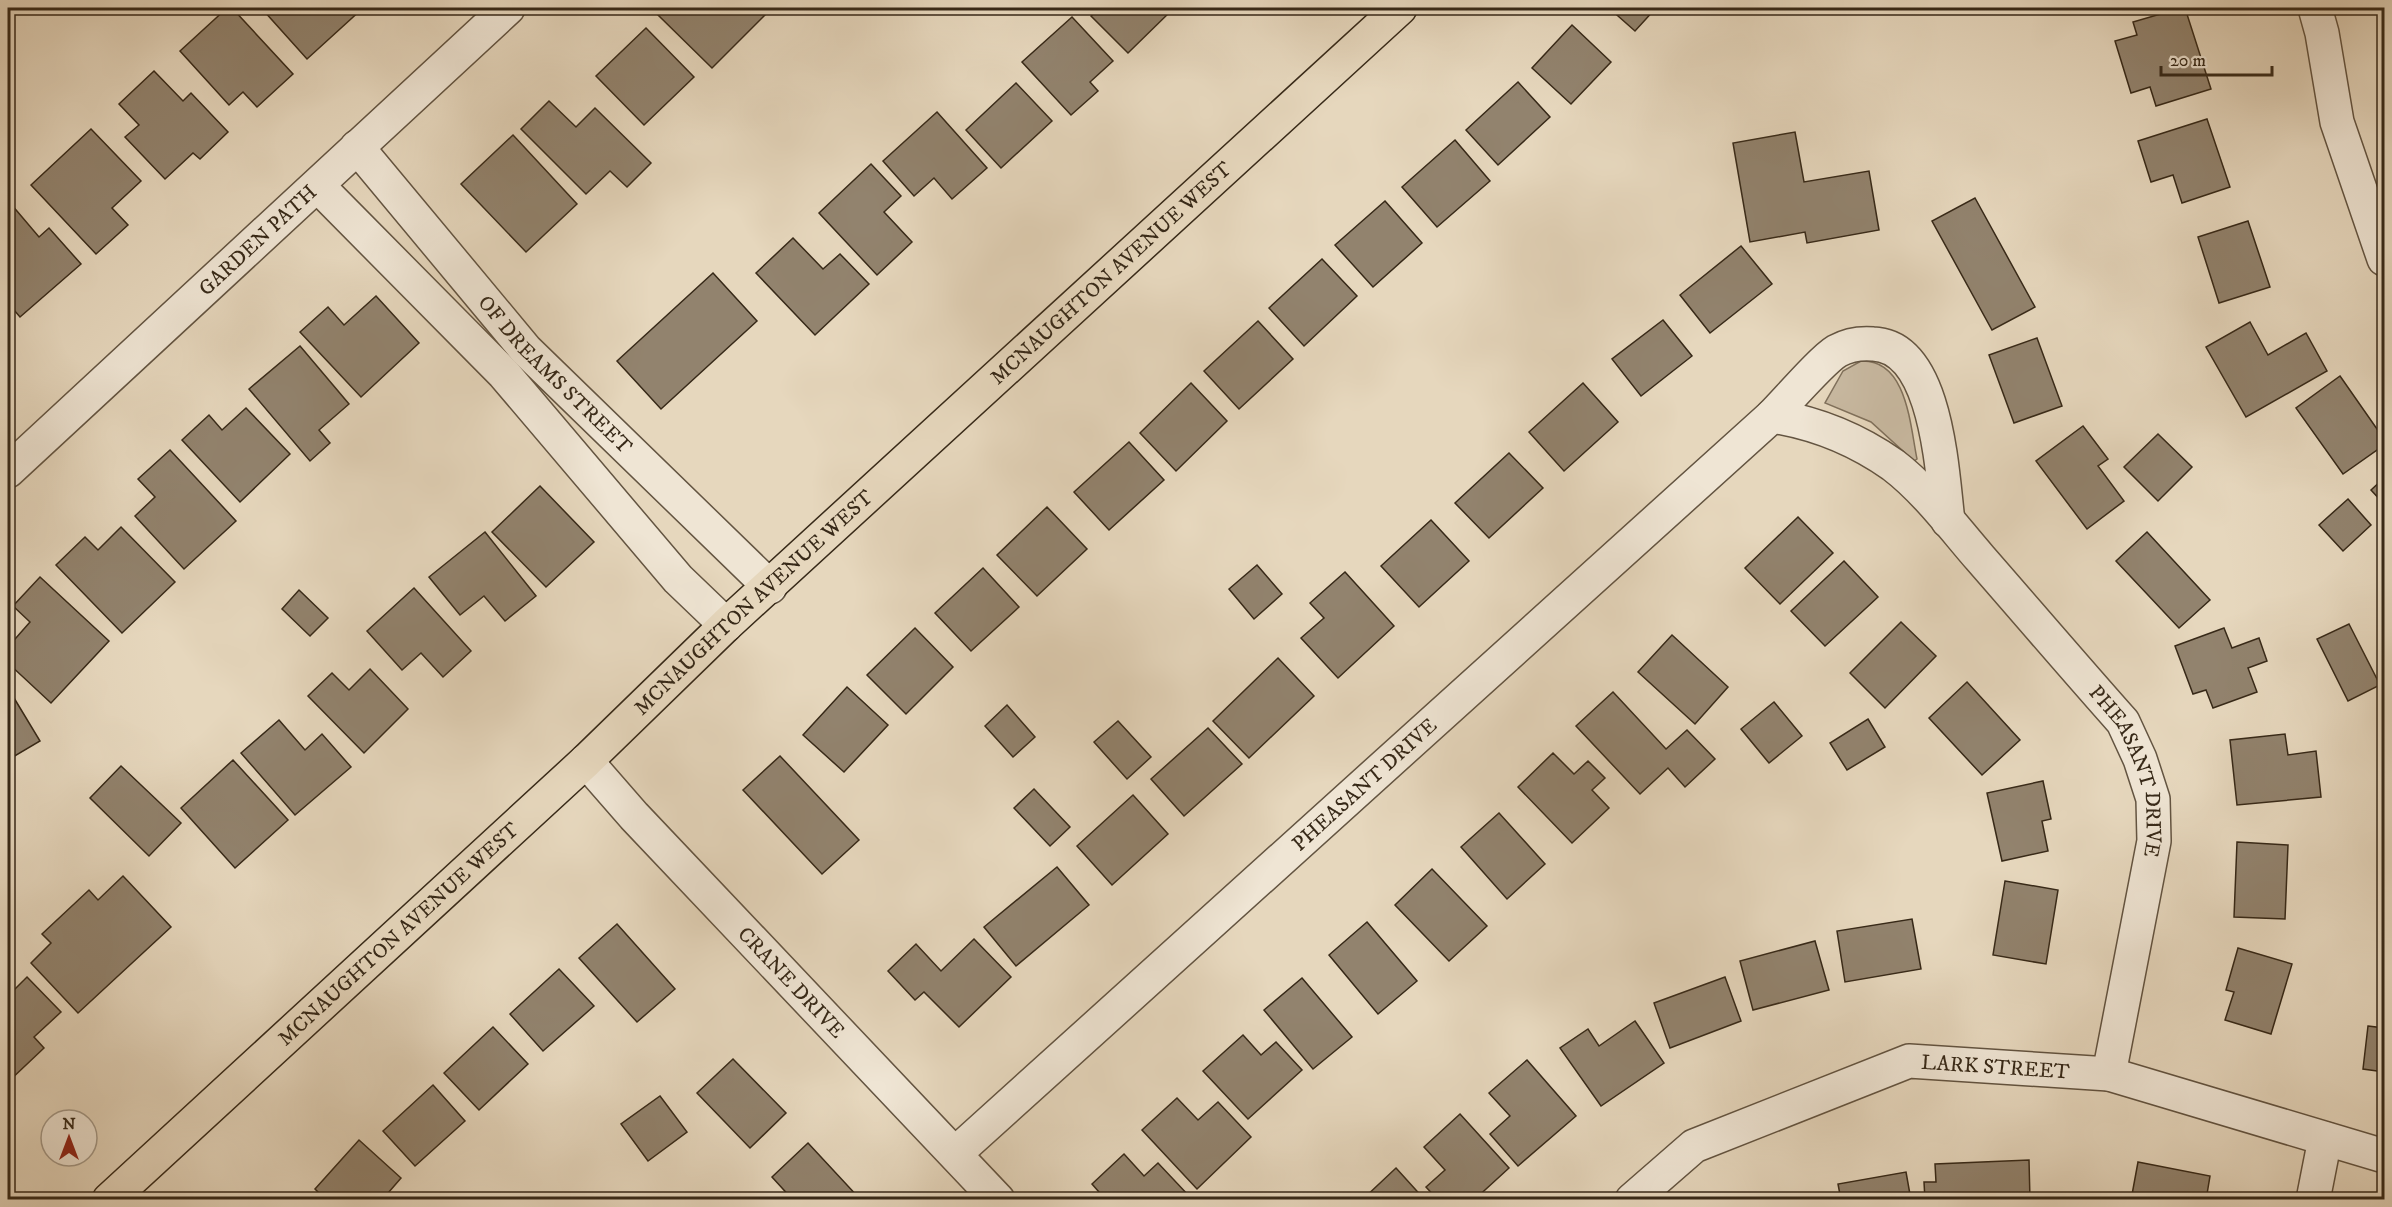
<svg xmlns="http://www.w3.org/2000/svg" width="2392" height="1207" viewBox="0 0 2392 1207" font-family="'IM FELL DW Pica',serif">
<rect width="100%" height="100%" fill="#e6d7bd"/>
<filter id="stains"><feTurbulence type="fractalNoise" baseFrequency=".00333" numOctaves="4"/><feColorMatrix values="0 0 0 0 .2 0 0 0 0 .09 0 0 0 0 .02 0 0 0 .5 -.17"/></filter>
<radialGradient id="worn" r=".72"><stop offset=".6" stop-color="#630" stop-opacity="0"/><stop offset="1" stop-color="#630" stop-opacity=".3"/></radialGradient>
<path fill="#c8b9a1" stroke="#80715c" stroke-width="1.5" d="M1861 361C1907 359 1910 425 1917 459L1914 461 1871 422 1825 403 1843 371Z"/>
<g fill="#92836e" stroke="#372918" stroke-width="1.5">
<polygon points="227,8 232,8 293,74 257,107 243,92 229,105 180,51"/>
<polygon points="268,8 363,8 307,59 264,11"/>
<polygon points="664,8 766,8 769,11 712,68 657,14"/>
<polygon points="789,8 802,8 795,14"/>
<polygon points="1100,8 1174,8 1128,53 1091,16"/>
<polygon points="1609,8 1656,8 1635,31"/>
<polygon points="2181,8 2185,8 2211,89 2156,106 2150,87 2131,93 2115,41 2137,35 2133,22"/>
<polygon points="1072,17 1113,61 1090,82 1098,91 1071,115 1022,62"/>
<polygon points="1572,25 1611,62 1571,104 1532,68"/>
<polygon points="646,28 694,77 644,125 596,76"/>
<polygon points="154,71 183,101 191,93 228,132 200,159 193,153 165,179 125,137 139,125 119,104"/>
<polygon points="1518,82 1550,117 1498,165 1466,130"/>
<polygon points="1016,83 1052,121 1001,168 966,130"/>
<polygon points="549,101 576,127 595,108 651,163 627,187 610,171 586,194 521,129"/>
<polygon points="937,112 987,168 952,199 934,178 914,196 883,161"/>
<polygon points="2207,119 2230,187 2182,203 2173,175 2151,182 2138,141"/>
<polygon points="91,129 141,181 112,208 128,225 96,254 31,185"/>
<polygon points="1795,132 1804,182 1869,171 1879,230 1807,243 1805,232 1750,242 1733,143"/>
<polygon points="513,135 577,204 526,252 461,184"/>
<polygon points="1455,140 1490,181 1437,227 1402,187"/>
<polygon points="871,164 901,196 884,212 912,242 877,275 819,213"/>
<polygon points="1975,198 2035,307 1992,330 1932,221"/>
<polygon points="1385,201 1422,243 1373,287 1335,245"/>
<polygon points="11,204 39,237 49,228 81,264 20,317 8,303 8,208"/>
<polygon points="2248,221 2270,287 2219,303 2198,237"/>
<polygon points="793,238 823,269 840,254 869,284 815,335 756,273"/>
<polygon points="1741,246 1772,284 1710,333 1680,295"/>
<polygon points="1322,259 1357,296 1304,346 1269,308"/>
<polygon points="713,273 757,321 661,409 617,361"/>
<polygon points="376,296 419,343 361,397 300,332 328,307 344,325"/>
<polygon points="1663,320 1692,356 1641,396 1612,359"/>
<polygon points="1258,321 1293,359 1239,409 1204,371"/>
<polygon points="2250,322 2268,355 2306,333 2327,371 2246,417 2206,347"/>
<polygon points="2037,338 2062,406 2014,423 1989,355"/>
<polygon points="300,346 349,404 319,430 330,443 310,461 249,389"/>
<polygon points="2340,376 2384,439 2384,445 2343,474 2296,408"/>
<polygon points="1191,383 1227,421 1176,471 1140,433"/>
<polygon points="1583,383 1618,422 1564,471 1529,432"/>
<polygon points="246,408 290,454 240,502 182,440 209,415 222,430"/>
<polygon points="2083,426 2108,459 2098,466 2124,501 2087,529 2036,461"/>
<polygon points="2158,434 2192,467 2158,501 2124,467"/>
<polygon points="1129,442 1164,480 1109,530 1074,492"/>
<polygon points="170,450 236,521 184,569 135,516 155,497 138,479"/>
<polygon points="1509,453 1543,488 1489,538 1455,503"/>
<polygon points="2384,478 2384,504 2371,490"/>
<polygon points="540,486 594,542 546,587 492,532"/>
<polygon points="2348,499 2371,525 2343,551 2319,525"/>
<polygon points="1047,507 1087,549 1037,596 997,555"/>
<polygon points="1798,517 1833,553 1780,604 1745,568"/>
<polygon points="1431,520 1469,561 1419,607 1381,566"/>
<polygon points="121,527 175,582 122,633 56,565 85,537 98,550"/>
<polygon points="485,532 536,596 505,621 484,596 460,615 429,577"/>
<polygon points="2147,532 2210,600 2179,628 2116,561"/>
<polygon points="1844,561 1878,597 1825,646 1791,611"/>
<polygon points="1257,565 1282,594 1254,619 1229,589"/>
<polygon points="983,568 1019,607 971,651 935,613"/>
<polygon points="1345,572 1394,626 1338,678 1301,638 1324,618 1310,603"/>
<polygon points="40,577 109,641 51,703 8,663 8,647 30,622 13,606"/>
<polygon points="414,588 471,651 443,677 421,653 402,670 367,631"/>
<polygon points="299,590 328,618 310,636 282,609"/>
<polygon points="1901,622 1936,656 1885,708 1850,673"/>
<polygon points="2349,624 2380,685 2348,701 2317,639"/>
<polygon points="915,628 953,667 906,714 867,675"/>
<polygon points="2224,628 2232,648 2259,638 2267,661 2248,668 2257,692 2213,708 2206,690 2193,694 2175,646"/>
<polygon points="1672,635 1728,687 1695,724 1638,672"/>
<polygon points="1278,658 1314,696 1249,758 1213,721"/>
<polygon points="370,669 408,709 364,753 308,696 332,673 349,690"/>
<polygon points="1967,682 2020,740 1982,775 1929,718"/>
<polygon points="847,687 888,725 844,772 803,735"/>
<polygon points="8,688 40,741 8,760"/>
<polygon points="1613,692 1666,749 1687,730 1715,759 1685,787 1668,768 1640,794 1576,726"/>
<polygon points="1774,702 1802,736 1769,763 1741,729"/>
<polygon points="1007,705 1035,737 1013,757 985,726"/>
<polygon points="1868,719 1885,747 1847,770 1830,743"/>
<polygon points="279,720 305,750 322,734 351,767 295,815 241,753"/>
<polygon points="1118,721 1151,757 1127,779 1094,742"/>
<polygon points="1208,728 1242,764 1184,816 1151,779"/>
<polygon points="2285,734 2288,755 2316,751 2321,797 2237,805 2230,740"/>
<polygon points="1553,753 1574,774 1588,761 1605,778 1592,790 1609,808 1572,843 1518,787"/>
<polygon points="780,756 859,840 822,874 743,790"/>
<polygon points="233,760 288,820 235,868 181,808"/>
<polygon points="121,766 181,823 149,856 90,798"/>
<polygon points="2043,781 2051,819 2042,821 2048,851 2002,861 1987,793"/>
<polygon points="1034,789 1070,827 1050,846 1014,808"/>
<polygon points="1133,795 1168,834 1112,885 1077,846"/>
<polygon points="1499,813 1545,864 1507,899 1461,847"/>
<polygon points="2237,842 2288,845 2285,919 2234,917"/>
<polygon points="1057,867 1089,905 1016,966 984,927"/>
<polygon points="1432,869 1487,926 1449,961 1395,905"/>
<polygon points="123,876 171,927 78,1013 31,963 51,943 42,934 89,890 98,900"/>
<polygon points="2005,881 2058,890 2046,964 1993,955"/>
<polygon points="1912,919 1921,969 1845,982 1837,931"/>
<polygon points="1367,922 1417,981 1378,1014 1329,955"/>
<polygon points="617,924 675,989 637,1022 579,958"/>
<polygon points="974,939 1011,977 959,1027 924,992 915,1000 888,971 916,944 941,971"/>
<polygon points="1815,941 1829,990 1753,1010 1740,961"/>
<polygon points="2238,948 2292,964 2271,1034 2225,1020 2234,992 2226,990"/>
<polygon points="559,969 594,1006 543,1051 510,1014"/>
<polygon points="27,977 61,1012 34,1037 44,1048 8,1082 8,996"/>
<polygon points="1725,977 1741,1021 1670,1048 1654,1003"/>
<polygon points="1302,978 1352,1037 1313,1069 1264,1010"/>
<polygon points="1635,1021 1664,1063 1601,1106 1560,1048 1588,1029 1599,1046"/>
<polygon points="2368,1026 2384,1028 2384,1072 2363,1069"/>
<polygon points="493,1027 528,1064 479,1110 444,1073"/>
<polygon points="1243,1035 1261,1055 1276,1042 1302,1070 1248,1119 1203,1071"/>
<polygon points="733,1059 786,1113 750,1148 697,1093"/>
<polygon points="1527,1060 1576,1116 1518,1166 1490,1134 1510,1116 1489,1093"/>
<polygon points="433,1085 465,1121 415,1166 383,1131"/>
<polygon points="660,1096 687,1132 648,1161 621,1124"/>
<polygon points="1177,1098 1198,1120 1218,1102 1251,1137 1197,1189 1142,1130"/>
<polygon points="1460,1114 1509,1168 1474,1200 1438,1200 1426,1187 1445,1170 1424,1147"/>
<polygon points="359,1140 401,1178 382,1200 326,1200 315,1189"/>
<polygon points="808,1143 860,1199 860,1200 793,1200 772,1177"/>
<polygon points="1124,1154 1144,1176 1158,1163 1191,1198 1106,1200 1092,1184"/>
<polygon points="2029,1160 2030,1200 1925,1200 1924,1182 1936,1182 1935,1164"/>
<polygon points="2138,1162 2210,1176 2206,1200 2131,1200"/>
<polygon points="1396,1168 1425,1200 1362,1200"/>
<polygon points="1906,1172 1911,1200 1841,1200 1838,1184"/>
</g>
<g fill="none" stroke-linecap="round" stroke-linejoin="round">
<g stroke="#635441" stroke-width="36">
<g id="minor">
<polyline points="2315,8 2322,33 2337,122 2384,259"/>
<path id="s1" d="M357 147 526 350 770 587"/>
<polyline points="318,186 504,374 678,579 726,625"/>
<path id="s2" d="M1772 416C1817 423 1856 439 1893 465 1926 490 1953 527 1980 558 2028 613 2075 668 2123 722L2140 759 2153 799 2154 841 2109 1074"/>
<path id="s3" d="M8 471 508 8"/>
<path id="s4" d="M586 761 634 816 998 1200"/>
<path id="s5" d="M956 1153 1772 416C1787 401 1822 360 1837 351 1848 345 1861 343 1873 344 1938 346 1942 475 1948 521"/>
<path id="s6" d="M1632 1200 1694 1146 1909 1061 2109 1074 2384 1156"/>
<polyline points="2313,1200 2325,1139"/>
</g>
</g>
<g stroke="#372918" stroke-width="36">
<g id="major">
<path id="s7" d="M109 1200 586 761 726 625 1400 8"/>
</g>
</g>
<use href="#minor" stroke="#efe5d4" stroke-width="33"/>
<use href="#major" stroke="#e6d7bd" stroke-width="33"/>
</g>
<g text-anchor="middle" stroke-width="5" stroke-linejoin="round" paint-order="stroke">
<g font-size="21" fill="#372918" stroke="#efe5d4">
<text dy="7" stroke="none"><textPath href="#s3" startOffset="340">GARDEN PATH</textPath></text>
<text dy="7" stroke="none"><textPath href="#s7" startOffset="1365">MCNAUGHTON AVENUE WEST</textPath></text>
<text dy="7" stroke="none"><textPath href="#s1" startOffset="302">OF DREAMS STREET</textPath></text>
<text dy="7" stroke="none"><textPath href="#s7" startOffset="879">MCNAUGHTON AVENUE WEST</textPath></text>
<text dy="7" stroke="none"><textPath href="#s2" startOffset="525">PHEASANT DRIVE</textPath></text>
<text dy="7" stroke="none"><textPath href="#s5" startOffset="550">PHEASANT DRIVE</textPath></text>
<text dy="7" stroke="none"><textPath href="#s7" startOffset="393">MCNAUGHTON AVENUE WEST</textPath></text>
<text dy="7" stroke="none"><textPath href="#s4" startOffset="302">CRANE DRIVE</textPath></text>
<text dy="7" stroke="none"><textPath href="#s6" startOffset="400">LARK STREET</textPath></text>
</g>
</g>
<rect width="2392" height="1207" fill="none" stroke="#e6d7bd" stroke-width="30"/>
<rect x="9" y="9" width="2374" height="1189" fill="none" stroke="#372918" stroke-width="3"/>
<rect x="15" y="15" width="2362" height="1177" fill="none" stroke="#372918" stroke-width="1.5"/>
<g transform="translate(69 1138)"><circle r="28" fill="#efe5d4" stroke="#a59a89" stroke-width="1.5"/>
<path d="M0-4.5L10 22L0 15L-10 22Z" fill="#8f2418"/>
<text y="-9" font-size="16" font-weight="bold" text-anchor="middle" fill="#372918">N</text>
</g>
<path d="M2161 66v9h111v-9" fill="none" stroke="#372918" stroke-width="3"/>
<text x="2170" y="66" font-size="18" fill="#372918" stroke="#efe5d4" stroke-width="4.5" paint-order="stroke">20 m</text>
<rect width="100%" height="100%" filter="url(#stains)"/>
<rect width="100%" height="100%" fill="url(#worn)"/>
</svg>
